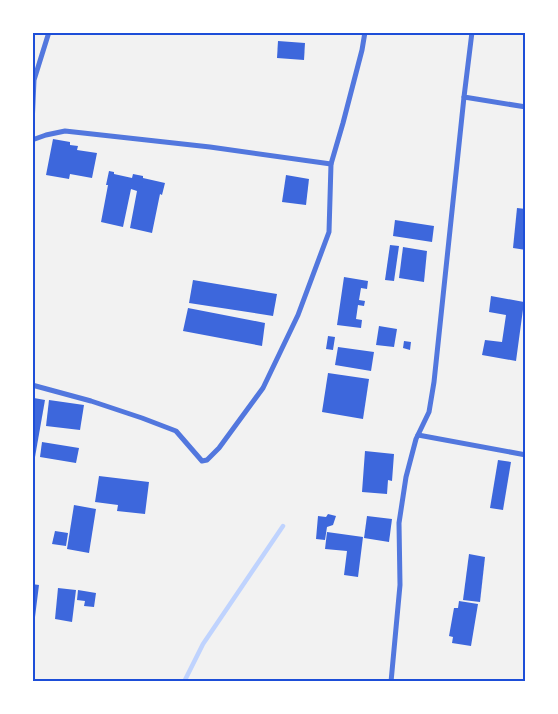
<svg xmlns="http://www.w3.org/2000/svg" width="558" height="714" viewBox="0 0 558 714" font-family="'Noto Sans',sans-serif">
<rect width="100%" height="100%" fill="#f2f2f2"/>
<g fill="none" stroke-linecap="round" stroke-linejoin="round">
<polyline stroke="#bfd3fe" stroke-width="4.5" points="184,682 203,644 283,526"/>
</g>
<g fill="#3d67dc">
<polygon points="278,41 305,43 304,60 277,58"/>
<polygon points="53,139 70,142 70,145 78,146 77,150 97,153 92,178 70,174 69,179 46,175"/>
<polygon points="109,171 114,172 114,174 132,178 133,174 143,176 143,178 165,183 162,195 160,194 152,233 130,228 137,191 131,189 123,227 101,222 108,185 106,185"/>
<polygon points="286,175 309,179 306,205 282,202"/>
<polygon points="517,208 526,209 526,250 513,248"/>
<polygon points="395,220 434,226 432,242 393,236"/>
<polygon points="390,245 399,246 394,281 385,280"/>
<polygon points="403,247 427,251 424,282 399,278"/>
<polygon points="344,277 368,281 367,289 361,288 359,300 365,301 364,306 358,305 356,319 362,320 361,328 337,325"/>
<polygon points="193,280 277,294 273,316 189,303"/>
<polygon points="491,296 524,302 516,361 482,355 485,340 502,342 506,315 489,312"/>
<polygon points="188,308 265,323 262,346 183,331"/>
<polygon points="379,326 397,329 394,347 376,345"/>
<polygon points="328,336 335,337 333,350 326,349"/>
<polygon points="404,341 411,342 410,350 403,348"/>
<polygon points="338,347 374,352 371,371 335,365"/>
<polygon points="328,373 369,379 363,419 322,412"/>
<polygon points="34,398 45,400 35,457 32,457 32,407"/>
<polygon points="49,400 84,405 80,430 46,426"/>
<polygon points="42,442 79,448 76,463 40,457"/>
<polygon points="365,451 394,454 392,481 388,480 387,494 362,492"/>
<polygon points="498,460 511,462 503,510 490,508"/>
<polygon points="99,476 149,482 145,514 117,511 118,505 95,502"/>
<polygon points="74,505 96,509 89,553 67,549"/>
<polygon points="328,514 336,516 333,525 327,527 325,540 316,539 318,516 326,517"/>
<polygon points="367,516 392,519 389,542 364,538"/>
<polygon points="55,531 68,533 66,546 52,544"/>
<polygon points="327,532 363,537 358,577 344,575 347,551 325,549"/>
<polygon points="469,554 485,557 480,602 463,600"/>
<polygon points="32,584 39,585 34,625 32,625"/>
<polygon points="58,588 76,590 72,622 55,619"/>
<polygon points="78,590 96,593 94,607 84,606 85,601 77,600"/>
<polygon points="459,601 478,604 471,646 452,643 453,637 449,636 454,608 458,608"/>
</g>
<g fill="none" stroke-linecap="round" stroke-linejoin="round">
<g stroke="#5277de" stroke-width="5">
<polyline points="464,97 526,107"/>
<polyline points="32,125 34,80 49,32"/>
<polyline points="32,140 46,135 65,131 210,147 331,164"/>
<polyline points="32,385 91,401 142,418 176,431 202,461 207,460 219,448 263,388 298,315 329,232 331,164 343,123 362,50 365,32"/>
<polyline points="418,435 526,455"/>
<polyline points="391,682 400,585 399,523 406,477 416,439 429,412 434,382 464,97 472,32"/>
</g>
</g>
<rect width="558" height="714" fill="none" stroke="#ffffff" stroke-width="68"/>
<rect x="34" y="34" width="490" height="646" fill="none" stroke="#1d4ed8" stroke-width="2"/>
</svg>
